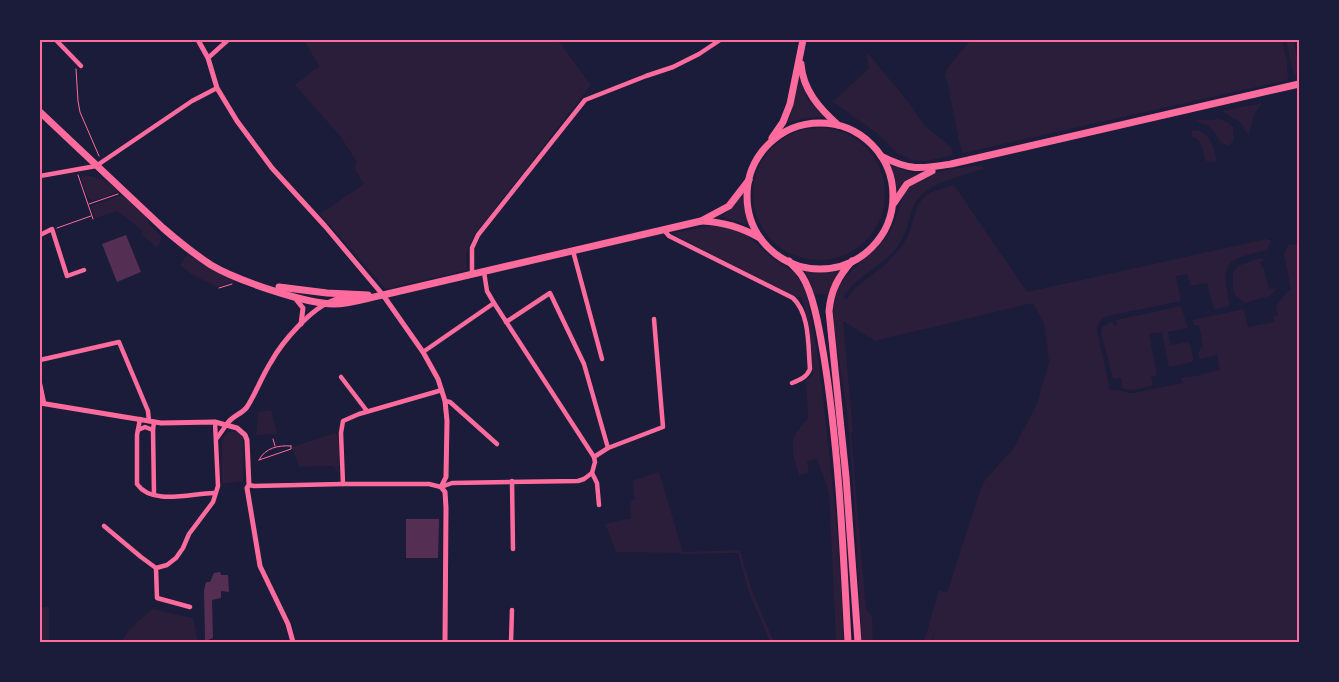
<svg xmlns="http://www.w3.org/2000/svg" width="1339" height="682" viewBox="0 0 1339 682" font-family="Commissioner,sans-serif">
<rect width="100%" height="100%" fill="#1b1b3a"/>
<g fill="#2a1e3b">
<polygon points="304,40 558,40 591,85 473,237 466,254 467,270 386,289 320,214 364,184 354,168 357,162 340,136 295,85 319,66"/>
<polygon points="971,40 1282,40 1287,61 1288,78 1288,80 963,153 960,146 947,80 945,75 948,67"/>
<polygon points="1286,40 1294,40 1299,69 1294,77"/>
<polygon points="866,51 909,103 924,125 951,147 953,155 927,161 912,160 897,153 878,134 833,102 869,68"/>
<polygon points="799,81 800,81 809,101 824,117 804,118 788,123"/>
<polygon points="1262,103 1253,116 1249,137 1241,123 1222,111"/>
<path d="M1216 118 1227 122 1233 127 1234 140 1228 146 1221 143C1215 132 1210 124 1197 122L1196 120H1215Z"/>
<circle cx="819" cy="194" r="66"/>
<path d="M1195 130C1212 133 1213 147 1217 161L1210 162 1206 161C1202 152 1203 139 1192 137L1191 131Z"/>
<path d="M982 165 983 169C957 178 919 183 911 213 907 227 904 239 894 251 879 268 855 277 843 298L847 299 855 288 884 266 902 246 908 236 918 205 924 197 931 192 954 185 1027 292 1266 239 1271 241 1267 250C1224 260 1221 262 1230 306L1214 310 1207 283 1190 286 1187 274 1176 276 1181 301 1108 316C1101 319 1098 322 1097 330L1110 390C1118 389 1125 393 1134 393L1182 383 1181 378 1202 375V374L1220 370 1217 355 1199 359 1198 352 1203 346 1199 325H1194L1192 320 1244 309 1248 327 1274 322 1273 316 1278 315 1276 306 1288 291 1291 290 1284 254 1288 245 1297 244 1299 282V642H932L936 628 931 642H924L939 590 947 593 980 491 985 480 1013 449 1037 404 1049 362 1044 323 1033 303 875 341 843 321 853 431 851 433 866 610 872 616 873 642H862C858 573 855 503 849 434 847 412 844 389 840 367 837 344 830 319 836 296 843 268 874 257 889 233 902 213 897 191 923 177 940 169 964 168 982 165Z"/>
<polygon points="892,166 915,174 898,191 890,167"/>
<path d="M80 175C95 176 109 180 118 192L93 201 88 198Z"/>
<polygon points="122,195 146,217 149,224 160,235 161,240 157,248 142,235 142,230 117,211 95,218 91,206"/>
<polygon points="741,197 743,198 750,223 748,225 722,217"/>
<path d="M720 225 744 233 775 260 794 272 806 291 819 364 829 450 838 540 844 642H836L829 493 817 458 807 462 809 472 799 476C792 450 786 439 808 419L806 380 813 375C811 349 811 322 801 297H796L676 236 674 233 708 226Z"/>
<polygon points="187,255 237,281 217,287 191,274 180,265"/>
<path d="M1263 258 1264 261 1260 262 1262 268H1264L1269 289 1277 288 1269 296 1245 303 1235 296C1228 265 1236 265 1263 258Z"/>
<polygon points="841,266 843,269 829,294 815,295 811,283 803,269 821,270"/>
<path d="M1181 306 1188 328 1168 332 1171 345 1189 342 1194 360H1192L1193 362 1169 367 1162 332 1149 334 1157 375 1151 377 1153 385C1142 388 1130 393 1121 387L1122 380 1120 378 1113 379 1101 333 1102 327 1111 322 1116 326 1117 325 1116 320Z"/>
<polygon points="271,410 277,434 256,435 258,412"/>
<polygon points="235,431 243,438 243,481 222,484 222,439 228,432"/>
<polygon points="335,433 339,438 339,466 337,467 337,469 339,470 339,472 337,471 334,466 299,467 292,447"/>
<polygon points="659,472 683,552 740,550 752,591 774,642 770,642 748,590 738,553 681,554 680,553 616,552 605,524 631,518 630,501 635,499 632,481"/>
<rect x="40" y="607" width="9" height="35"/>
<polygon points="152,609 193,618 198,642 121,642 130,629"/>
</g>
<g fill="#542f53">
<polygon points="126,235 141,272 117,282 102,244"/>
<polygon points="406,519 439,519 438,558 406,558"/>
<polygon points="220,572 221,575 228,575 229,592 221,591 221,598 212,600 213,638 205,641 204,590 206,582 210,582 214,573"/>
</g>
<g fill="none" stroke-linecap="round" stroke-linejoin="round">
<g stroke="#ff6b9d" stroke-width="1">
<polyline points="76,69 78,101 80,112 99,156"/>
<polyline points="78,175 93,219"/>
<polyline points="89,204 118,194"/>
<polyline points="57,228 91,216"/>
<polyline points="219,288 232,284"/>
<polyline points="273,439 275,446"/>
<path d="M259 460C265 448 278 445 291 446"/>
<polyline points="259,460 291,449 291,446"/>
</g>
<polyline stroke="#ff6b9d" stroke-width="2" points="1299,40 1299,41"/>
<g stroke="#ff6b9d" stroke-width="4.5">
<polyline points="56,40 81,66"/>
<polyline points="208,58 228,40"/>
<polyline points="40,176 96,166 192,101 217,88"/>
<path d="M664 230 669 236 793 298C810 314 808 346 810 369 807 377 800 380 792 383"/>
<polyline points="40,235 52,229 67,276 84,270"/>
<polyline points="573,251 602,359"/>
<polyline points="484,272 487,291 494,303 594,457 595,462 592,473 597,483 599,505"/>
<polyline points="472,274 472,248 478,235 585,100 646,76 673,67 699,54 720,40"/>
<polyline points="506,322 550,293 584,364 608,448 594,457"/>
<polyline points="423,352 494,303"/>
<polyline points="40,360 119,342 148,411 149,421"/>
<polyline points="341,377 367,411"/>
<polyline points="40,384 44,403"/>
<polyline points="445,401 450,402 497,444"/>
<path d="M140 419 137 435V484C152 506 192 493 214 493"/>
<polyline points="154,422 153,430 154,494"/>
<polyline points="138,430 145,427 153,430"/>
<polyline points="217,438 227,424"/>
<polyline points="608,448 663,427 654,319"/>
<polyline points="512,481 513,549"/>
<polyline points="343,484 341,433 343,421 359,414 442,390"/>
<polyline points="249,485 254,486 343,484 429,484 441,487 452,483 578,481 584,479 592,473"/>
<polyline points="104,526 141,557 156,568"/>
<polyline points="190,607 157,598 156,568 167,565 176,558 183,548 189,534 213,502 218,486 215,422"/>
<polyline points="511,642 512,610"/>
</g>
<g stroke="#ff6b9d" stroke-width="5">
<polyline points="198,40 208,58 217,88 237,121 272,168 325,226 383,295 423,352 438,379 445,401 447,421 446,477 441,487 445,492 446,508 445,642"/>
<polyline points="295,298 303,308 301,324"/>
<polyline points="40,403 161,423 215,422 237,428 245,435 247,440 249,485 247,488 260,566 288,624 293,642"/>
<path d="M227 424C232 416 242 414 247 407 256 393 262 376 271 362 282 342 311 308 334 300 341 298 350 298 357 296"/>
</g>
<g stroke="#ff6b9d" stroke-width="7">
<path d="M801 64C803 90 819 108 838 125"/>
<path d="M40 112 163 228C178 241 194 254 211 265 236 280 306 304 334 304 350 304 367 298 383 295L701 221 729 206 749 180"/>
<circle cx="820" cy="196" r="73"/>
<polyline points="772,138 783,122 790,104 803,40"/>
<path d="M881 156C910 171 921 169 951 164L1299 84"/>
<polyline points="894,203 907,184 932,171"/>
<path d="M702 221C724 222 741 227 760 238"/>
<polyline points="279,287 327,293 368,295"/>
</g>
<g stroke="#ff6b9d" stroke-width="7">
<path d="M789 261C793 266 799 271 802 276 814 294 820 334 824 357 839 451 843 547 848 642"/>
<path d="M852 261C838 277 831 290 829 311L846 477 858 642"/>
</g>
</g>
<rect width="1339" height="682" fill="none" stroke="#1b1b3a" stroke-width="82"/>
<rect x="41" y="41" width="1257" height="600" fill="none" stroke="#ff6b9d" stroke-width="2"/>
</svg>
